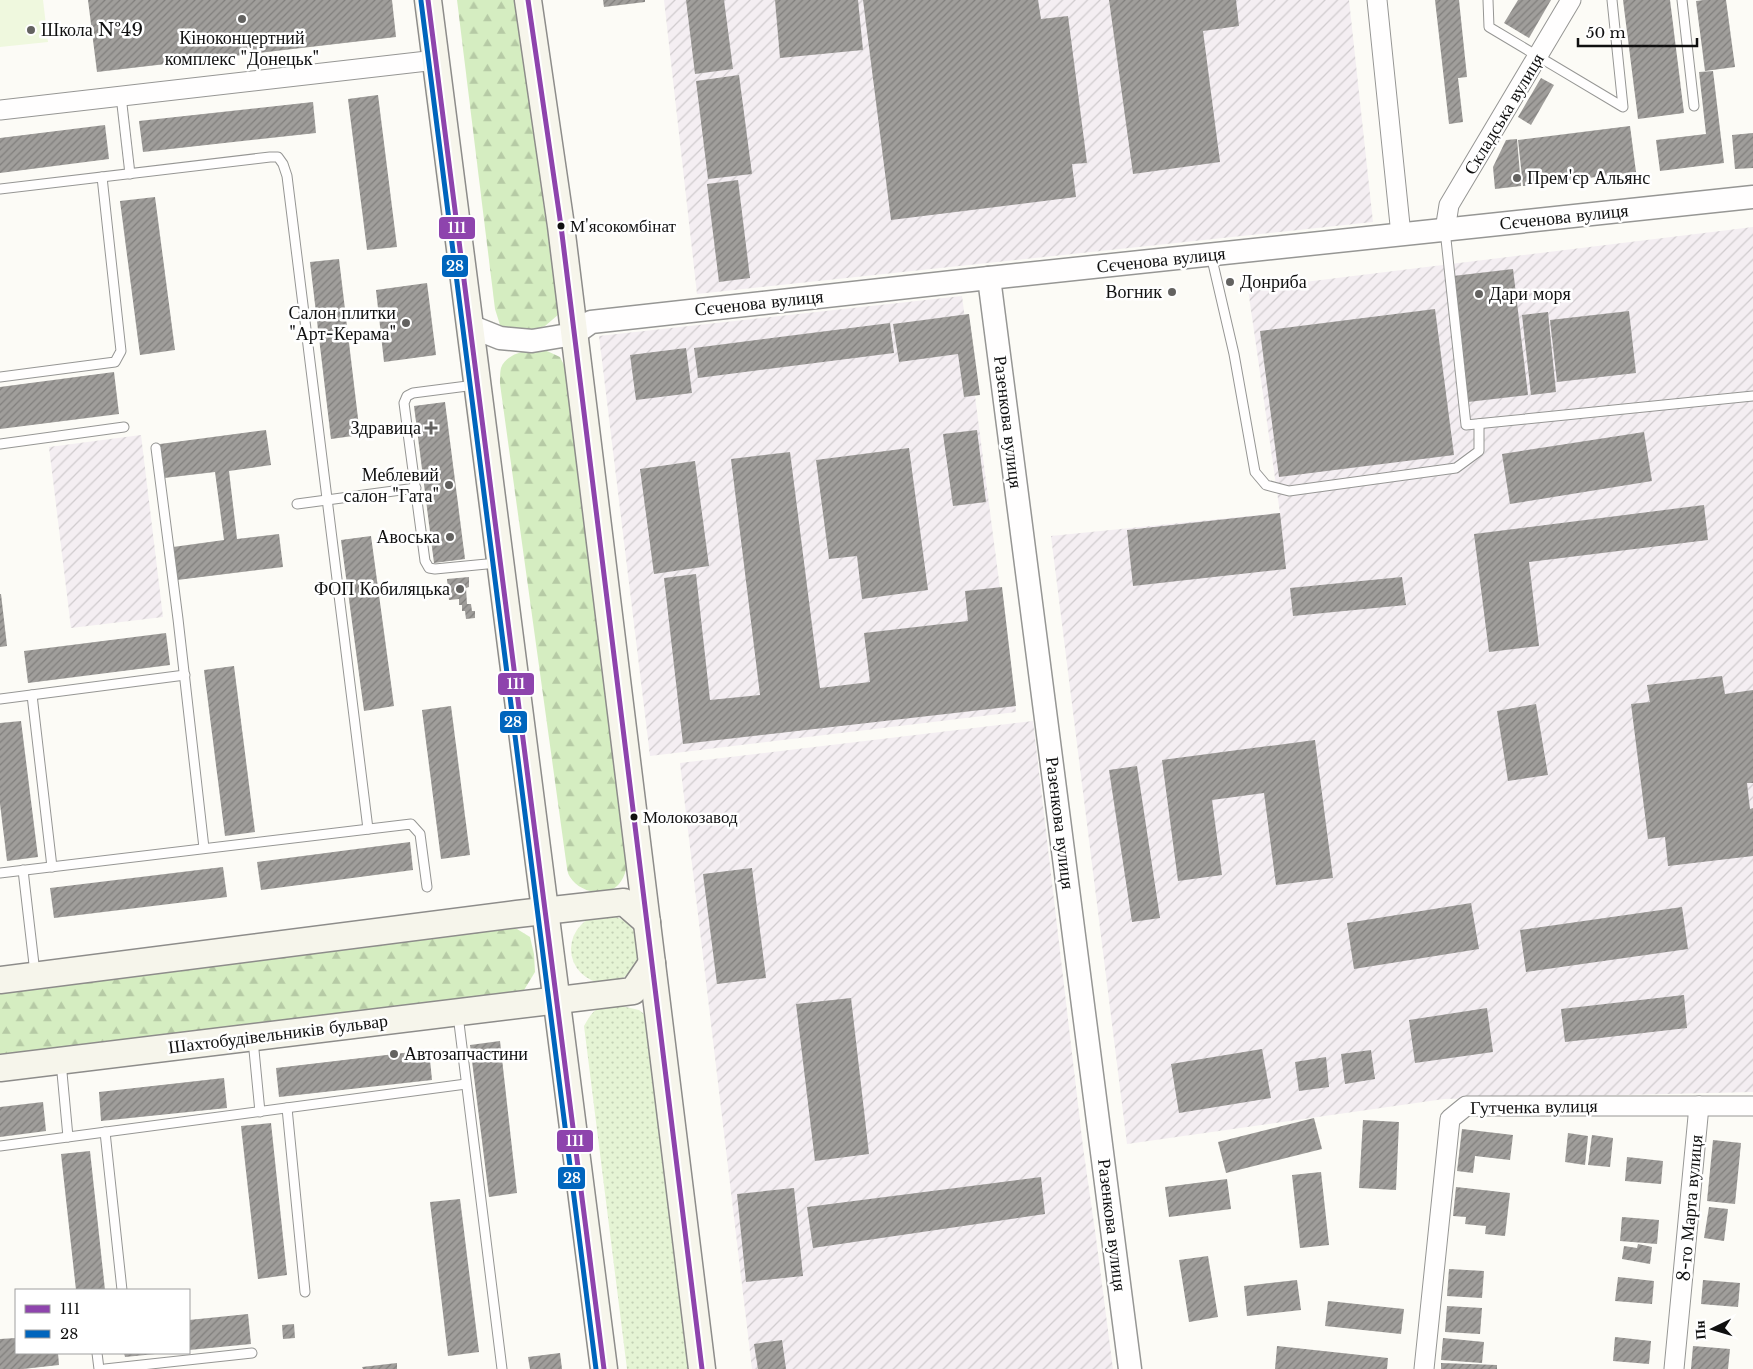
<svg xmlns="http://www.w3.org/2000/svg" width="1753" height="1369" viewBox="0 0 1753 1369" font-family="'Libre Baskerville',serif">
<defs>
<pattern id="industrial-furrows" width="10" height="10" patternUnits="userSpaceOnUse" patternTransform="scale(1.25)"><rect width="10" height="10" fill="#f4eef2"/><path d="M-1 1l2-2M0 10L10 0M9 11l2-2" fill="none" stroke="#d0cbce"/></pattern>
<pattern id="grass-dots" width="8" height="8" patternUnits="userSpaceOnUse" patternTransform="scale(1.25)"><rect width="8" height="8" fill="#e5f4d4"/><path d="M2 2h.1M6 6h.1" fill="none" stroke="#c3d0b5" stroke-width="1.8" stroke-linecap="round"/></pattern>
<pattern id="forest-firs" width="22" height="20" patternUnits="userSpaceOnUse" patternTransform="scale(1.25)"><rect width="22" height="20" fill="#d5edc1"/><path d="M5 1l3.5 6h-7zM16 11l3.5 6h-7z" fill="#b6caa5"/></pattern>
<pattern id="building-hatch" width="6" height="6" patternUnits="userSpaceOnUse" patternTransform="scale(1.25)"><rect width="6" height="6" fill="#a09e9b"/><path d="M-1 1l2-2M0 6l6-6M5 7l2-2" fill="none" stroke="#817f7d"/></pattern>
</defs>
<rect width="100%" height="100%" fill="#fcfbf6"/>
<g fill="url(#industrial-furrows)">
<polygon points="664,0 1349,0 1373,222 697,294"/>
<polygon points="1753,227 1753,1092 1444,1099 1127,1144 1051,536 1280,513 1248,289"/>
<polygon points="962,296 1016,712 650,756 599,336"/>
<polygon points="141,435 163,617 71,628 49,447"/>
<polygon points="1033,721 1083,1147 1096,1238 1113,1369 752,1369 680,763"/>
</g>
<g fill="url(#grass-dots)">
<circle cx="605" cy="949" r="34"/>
<path d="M617 1005 639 1010 649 1018 692 1369H627L584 1026C595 1007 596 1008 617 1005Z"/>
</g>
<g fill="url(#forest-firs)">
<polygon points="457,0 515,0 559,314 545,326 529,331 509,331 500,325 495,309"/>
<path d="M536 349 547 351 560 357 567 371 629 854C627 865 626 876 619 884 606 899 579 892 570 877 567 873 567 866 566 861L500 384C500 379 500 372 501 368 506 354 524 351 536 349Z"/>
<polygon points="501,926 517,929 530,937 534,954 535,972 524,990 511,997 0,1058 0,986"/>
</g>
<polygon fill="#eff8de" points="0,0 43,0 48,42 0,47"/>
<g fill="url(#building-hatch)">
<polygon points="88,0 392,0 396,37 97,72"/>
<polygon points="603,0 645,0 645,2 604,7"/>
<polygon points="686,0 724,0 733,69 695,74"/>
<polygon points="775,0 858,0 863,50 780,58"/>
<polygon points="863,0 1038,0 1041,19 1068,16 1087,163 1072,164 1076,197 891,220"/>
<polygon points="1109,0 1236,0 1239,26 1203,31 1220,162 1133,174"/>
<polygon points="1435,0 1459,0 1467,77 1458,78 1463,122 1449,124"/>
<polygon points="1518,0 1551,0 1529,38 1504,23"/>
<polygon points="1623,0 1670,0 1684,113 1638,119"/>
<polygon points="1704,0 1726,0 1735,67 1705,71 1696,1"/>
<polygon points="1713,71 1724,163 1660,171 1656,140 1706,134 1699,72"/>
<polygon points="739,75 752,174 708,179 696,81"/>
<polygon points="1541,78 1554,85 1531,125 1518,117"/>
<polygon points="378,95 397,247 367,250 348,99"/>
<polygon points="313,102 316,133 143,152 139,121"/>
<polygon points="105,125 109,159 0,173 0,138"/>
<polygon points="1630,126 1636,172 1523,186 1518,140"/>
<polygon points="1753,133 1753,168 1735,169 1732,135"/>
<polygon points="1517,139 1521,186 1495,189 1493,167 1506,140"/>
<polygon points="738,180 750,278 719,282 707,184"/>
<polygon points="155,197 175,350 140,355 120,201"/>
<polygon points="339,259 360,435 331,439 310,262"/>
<polygon points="1513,269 1528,395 1468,402 1453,276"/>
<polygon points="427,283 436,355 384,362 376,290"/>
<polygon points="1435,309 1454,455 1279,477 1260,331"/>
<polygon points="1629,311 1636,373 1557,382 1550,320"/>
<polygon points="1548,312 1556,392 1531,395 1522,315"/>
<polygon points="969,314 980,395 964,397 958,354 899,362 893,324"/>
<polygon points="890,323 894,353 698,378 694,348"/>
<polygon points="686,348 692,393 636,400 630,355"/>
<polygon points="114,372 119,414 0,429 0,387"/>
<polygon points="445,402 465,559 434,563 414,406"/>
<polygon points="266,430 271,465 229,471 237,539 279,534 283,567 177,580 173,547 224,540 215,472 164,478 160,444"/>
<polygon points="977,430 986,502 953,506 943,434"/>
<polygon points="1644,432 1652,481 1510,504 1502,454"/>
<polygon points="909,448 928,590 862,599 857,556 829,559 816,460"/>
<polygon points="790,452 820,688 870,682 864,633 968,621 965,591 1002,587 1016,706 683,744 664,578 696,574 710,700 760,695 731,459"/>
<polygon points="695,461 709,566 654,574 640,469"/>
<polygon points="1704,505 1708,540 1529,562 1539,646 1489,652 1474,534"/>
<polygon points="1280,513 1286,569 1133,586 1127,530"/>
<polygon points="371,536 394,706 364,711 341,540"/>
<polygon points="469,577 469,587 466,588 467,604 471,604 472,611 475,611 475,618 466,619 465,611 462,611 462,605 459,605 459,599 449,600 447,579"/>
<polygon points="1402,577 1406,605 1293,616 1290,588"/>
<polygon points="0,594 1,594 7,646 0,647"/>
<polygon points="166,633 170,665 28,683 24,651"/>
<polygon points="234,666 255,832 225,836 204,670"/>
<polygon points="1722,676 1725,694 1753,690 1753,783 1747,783 1750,809 1753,808 1753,856 1668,866 1665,837 1648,839 1631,704 1650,702 1647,685"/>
<polygon points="1536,704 1548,775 1508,781 1497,711"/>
<polygon points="451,706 470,855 441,859 422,710"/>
<polygon points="21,721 38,857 7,861 0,804 0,723"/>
<polygon points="1315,740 1333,878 1276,885 1264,793 1212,800 1222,875 1178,881 1162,760"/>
<polygon points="1137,766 1160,918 1132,922 1109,770"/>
<polygon points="410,842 413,870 261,890 257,862"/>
<polygon points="223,867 227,897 54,918 50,888"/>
<polygon points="752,868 766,978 717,984 703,874"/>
<polygon points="1471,903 1479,949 1354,969 1347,923"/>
<polygon points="1682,907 1688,949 1526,972 1520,930"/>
<polygon points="1684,995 1687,1028 1565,1042 1561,1009"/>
<polygon points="851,998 869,1154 815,1161 796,1004"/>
<polygon points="1487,1008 1493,1052 1415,1063 1409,1020"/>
<polygon points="500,1041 517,1193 489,1197 470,1045"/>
<polygon points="1262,1049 1271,1098 1179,1113 1171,1064"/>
<polygon points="429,1050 432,1080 279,1097 276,1068"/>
<polygon points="1371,1050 1375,1079 1345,1084 1341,1054"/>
<polygon points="1326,1057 1329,1087 1299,1091 1295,1062"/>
<polygon points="224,1078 227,1108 101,1121 99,1092"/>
<polygon points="43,1102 46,1131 0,1137 0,1107"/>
<polygon points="1314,1118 1322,1149 1226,1173 1218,1142"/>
<polygon points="1363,1120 1399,1122 1396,1190 1359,1188"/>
<polygon points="271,1123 287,1275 258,1279 241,1126"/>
<polygon points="1462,1129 1513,1135 1510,1160 1475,1156 1473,1173 1457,1171"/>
<polygon points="1568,1133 1588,1136 1585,1165 1565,1162"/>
<polygon points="1592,1135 1613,1138 1610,1167 1588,1165"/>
<polygon points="1713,1140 1741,1143 1735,1204 1707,1201"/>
<polygon points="90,1151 105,1290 76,1290 61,1154"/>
<polygon points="1627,1157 1663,1161 1661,1184 1625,1181"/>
<polygon points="1321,1172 1329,1245 1300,1248 1292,1175"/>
<polygon points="1041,1177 1045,1214 813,1248 807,1207"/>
<polygon points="1227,1179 1231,1209 1169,1217 1165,1187"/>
<polygon points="1456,1187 1510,1193 1505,1236 1485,1234 1486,1226 1465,1224 1466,1217 1453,1216"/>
<polygon points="794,1188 803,1276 746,1282 737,1194"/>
<polygon points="460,1199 479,1352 448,1356 430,1202"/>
<polygon points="1709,1207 1728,1209 1724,1241 1704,1238"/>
<polygon points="1622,1217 1659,1220 1657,1244 1620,1241"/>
<polygon points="1638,1244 1652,1247 1650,1264 1622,1259 1624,1246 1637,1248"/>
<polygon points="1208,1256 1218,1317 1189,1322 1179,1260"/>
<polygon points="1449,1269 1484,1271 1482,1298 1447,1296"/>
<polygon points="1618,1277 1654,1281 1652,1304 1615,1301"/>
<polygon points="1297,1280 1301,1310 1247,1316 1244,1286"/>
<polygon points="1703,1280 1740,1283 1738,1307 1701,1304"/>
<polygon points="1328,1301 1404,1309 1401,1334 1325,1326"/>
<polygon points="1447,1306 1482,1308 1480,1334 1445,1332"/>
<polygon points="248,1314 251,1344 189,1350 189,1320"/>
<polygon points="294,1324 295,1338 283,1339 282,1325"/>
<polygon points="1615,1337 1651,1341 1649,1364 1613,1361"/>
<polygon points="16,1338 16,1353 58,1353 59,1365 23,1369 0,1369 0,1339"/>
<polygon points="1443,1338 1484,1342 1482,1363 1441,1360"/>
<polygon points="782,1340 786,1369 758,1369 754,1344"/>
<polygon points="1277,1346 1388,1358 1387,1369 1275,1369"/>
<polygon points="1693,1346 1730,1349 1728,1369 1691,1369"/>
<polygon points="124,1353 155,1353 155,1354 125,1357"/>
<polygon points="560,1353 562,1369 530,1369 528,1357"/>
<polygon points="397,1363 397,1369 363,1369 362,1367"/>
<polygon points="1441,1363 1497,1365 1497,1369 1441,1369"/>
</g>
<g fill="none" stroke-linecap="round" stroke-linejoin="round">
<g stroke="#969694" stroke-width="11">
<g id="service">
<polyline points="1488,0 1489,27 1623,107 1612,0"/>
<polyline points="1682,0 1694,106"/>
<polyline points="121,96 130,174"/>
<polyline points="0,189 270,157 278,157 283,164 287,176 368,829"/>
<polyline points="1445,230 1466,425 1753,396"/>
<polyline points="1211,255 1234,354 1255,472 1266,485 1289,491 1456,468 1479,451 1479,424"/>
<polyline points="0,377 115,362 121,351 102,177"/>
<polyline points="475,385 413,393 407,396 404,403 425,561 429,568 435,569 497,563"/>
<polyline points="0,444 124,427"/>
<polyline points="156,448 178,619 204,848"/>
<polyline points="297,504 416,488"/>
<polyline points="32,695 52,867"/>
<polyline points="0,699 185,675"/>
<polyline points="23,870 35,973"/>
<polyline points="0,873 411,824 420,834 427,887"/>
<polyline points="458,1015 502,1369"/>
<polyline points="253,1040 260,1112"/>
<polyline points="61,1062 68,1137"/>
<polyline points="287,1108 305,1292"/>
<polyline points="105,1132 122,1290"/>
<polyline points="0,1146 466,1084"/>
<polyline points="97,1353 99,1369"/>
<polyline points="105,1369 252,1353"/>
</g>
</g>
<g stroke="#969694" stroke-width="21">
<g id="minor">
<polyline points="1377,0 1401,235"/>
<polyline points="0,110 436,60"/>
<polyline points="1445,230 1449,205 1571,0"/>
<polyline points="1424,1369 1450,1119 1466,1106 1753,1106"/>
<polyline points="1674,1369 1699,1106"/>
</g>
</g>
<g stroke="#969694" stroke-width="25">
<g id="tertiary">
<polyline points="989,278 1130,1369"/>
<polyline points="470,326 500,338 532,341 574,334 591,322 989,278 1753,197"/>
</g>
</g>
<g stroke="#8d8c8a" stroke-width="29">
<g id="secondary">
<polyline points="428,0 604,1369"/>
<polyline points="528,0 561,226 702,1369"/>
<polyline points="0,980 517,914 624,902 647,922"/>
<polyline points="0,1068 633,991 652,963"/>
</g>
</g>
<use href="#service" stroke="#fffefe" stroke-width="9"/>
<use href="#minor" stroke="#fffefe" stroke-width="19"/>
<use href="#tertiary" stroke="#fffefe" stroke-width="22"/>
<use href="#secondary" stroke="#f6f5eb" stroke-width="26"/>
<g stroke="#fff" stroke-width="9">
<g id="bus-1">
<polyline points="428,0 604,1369"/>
<polyline points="528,0 561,226 702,1369"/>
</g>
</g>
<g stroke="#fff" stroke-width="9">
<polyline id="bus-2" points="421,1 596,1369"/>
</g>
<use href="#bus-1" stroke="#8e44ad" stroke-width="5"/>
<use href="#bus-2" stroke="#0065bd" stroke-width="5"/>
</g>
<g fill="#636260" stroke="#fff" stroke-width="2">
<circle cx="242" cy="19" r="5"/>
<circle cx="31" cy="30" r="5"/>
<circle cx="1517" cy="178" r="5"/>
<circle cx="1230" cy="282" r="5"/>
<circle cx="1172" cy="292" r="5"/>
<circle cx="1479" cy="294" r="5"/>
<circle cx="406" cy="323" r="5"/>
<path d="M428.5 420.5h5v5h5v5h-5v5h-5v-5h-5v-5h5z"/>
<circle cx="449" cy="485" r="5"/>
<circle cx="450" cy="537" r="5"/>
<circle cx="460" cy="589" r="5"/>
<circle cx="394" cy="1054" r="5"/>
</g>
<g fill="#101010" stroke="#fff" stroke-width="2">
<circle cx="561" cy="226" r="4.5"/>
<circle cx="634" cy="817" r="4.5"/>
</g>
<g text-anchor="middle" stroke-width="5" stroke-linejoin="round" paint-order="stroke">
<g font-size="17" fill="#101010" stroke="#fff" text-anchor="start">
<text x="570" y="232">М'ясокомбінат</text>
<text x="643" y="823">Молокозавод</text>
</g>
<g font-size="18" fill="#101010" stroke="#fff" text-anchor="end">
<text x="41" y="36" text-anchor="start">Школа №49</text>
<text x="242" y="44" text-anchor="middle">Кіноконцертний<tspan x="242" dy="21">комплекс "Донецьк"</tspan></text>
<text x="1527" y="184" text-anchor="start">Прем'єр Альянс</text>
<text x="1240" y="288" text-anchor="start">Донриба</text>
<text x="1162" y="298">Вогник</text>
<text x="1489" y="300" text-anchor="start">Дари моря</text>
<text x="396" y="319">Салон плитки<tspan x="396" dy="21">"Арт-Керама"</tspan></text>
<text x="421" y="434">Здравица</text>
<text x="439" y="481">Меблевий<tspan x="439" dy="21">салон "Гата"</tspan></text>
<text x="440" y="543">Авоська</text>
<text x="450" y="595">ФОП Кобиляцька</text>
<text x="404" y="1060" text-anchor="start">Автозапчастини</text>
</g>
<g font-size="18" fill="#101010" stroke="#fff">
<text transform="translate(1504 114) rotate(-59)" y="6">Складська вулиця</text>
<text transform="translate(1564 217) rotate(-6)" y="6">Сєченова вулиця</text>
<text transform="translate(1161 260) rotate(-6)" y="6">Сєченова вулиця</text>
<text transform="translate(759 303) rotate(-6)" y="6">Сєченова вулиця</text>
<text transform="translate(1008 422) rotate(83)" y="6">Разенкова вулиця</text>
<text transform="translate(1060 823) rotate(83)" y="6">Разенкова вулиця</text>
<text transform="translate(278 1034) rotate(-7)" y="6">Шахтобудівельників бульвар</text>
<text transform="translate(1534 1107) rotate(-1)" y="6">Гутченка вулиця</text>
<text transform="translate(1690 1208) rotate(-85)" y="6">8-го Марта вулиця</text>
<text transform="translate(1112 1225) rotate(83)" y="6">Разенкова вулиця</text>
</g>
</g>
<g stroke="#fff" stroke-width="2">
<rect x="438" y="216" width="38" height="24" rx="5" fill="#8e44ad"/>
<rect x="441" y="254" width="28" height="24" rx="5" fill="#0065bd"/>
<rect x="497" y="672" width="38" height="24" rx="5" fill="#8e44ad"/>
<rect x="499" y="710" width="29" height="24" rx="5" fill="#0065bd"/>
<rect x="556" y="1129" width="38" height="24" rx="5" fill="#8e44ad"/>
<rect x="557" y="1166" width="29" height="24" rx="5" fill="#0065bd"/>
</g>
<g font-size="14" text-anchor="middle" font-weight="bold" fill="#fff">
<text x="457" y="233">111</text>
<text x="455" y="271">28</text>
<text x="516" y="689">111</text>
<text x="513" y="727">28</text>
<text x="575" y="1146">111</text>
<text x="572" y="1183">28</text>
</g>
<rect x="15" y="1289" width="175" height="65" fill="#ffffff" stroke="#9f9f9f"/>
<rect x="25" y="1305" width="25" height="8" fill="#8e44ad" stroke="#9f9f9f"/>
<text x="60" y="1314" font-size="15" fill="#101010">111</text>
<rect x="25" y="1330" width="25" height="8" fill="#0065bd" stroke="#9f9f9f"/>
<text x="60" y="1339" font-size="15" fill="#101010">28</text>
<g transform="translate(1713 1329) rotate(265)" stroke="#ffffff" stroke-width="4" paint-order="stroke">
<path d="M0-4L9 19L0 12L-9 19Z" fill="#101010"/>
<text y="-8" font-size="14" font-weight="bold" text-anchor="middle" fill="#101010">Пн</text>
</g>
<path d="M1578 38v8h119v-8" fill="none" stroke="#101010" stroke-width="2.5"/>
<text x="1586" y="38" font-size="15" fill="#101010" stroke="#ffffff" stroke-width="4" paint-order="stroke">50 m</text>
</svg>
